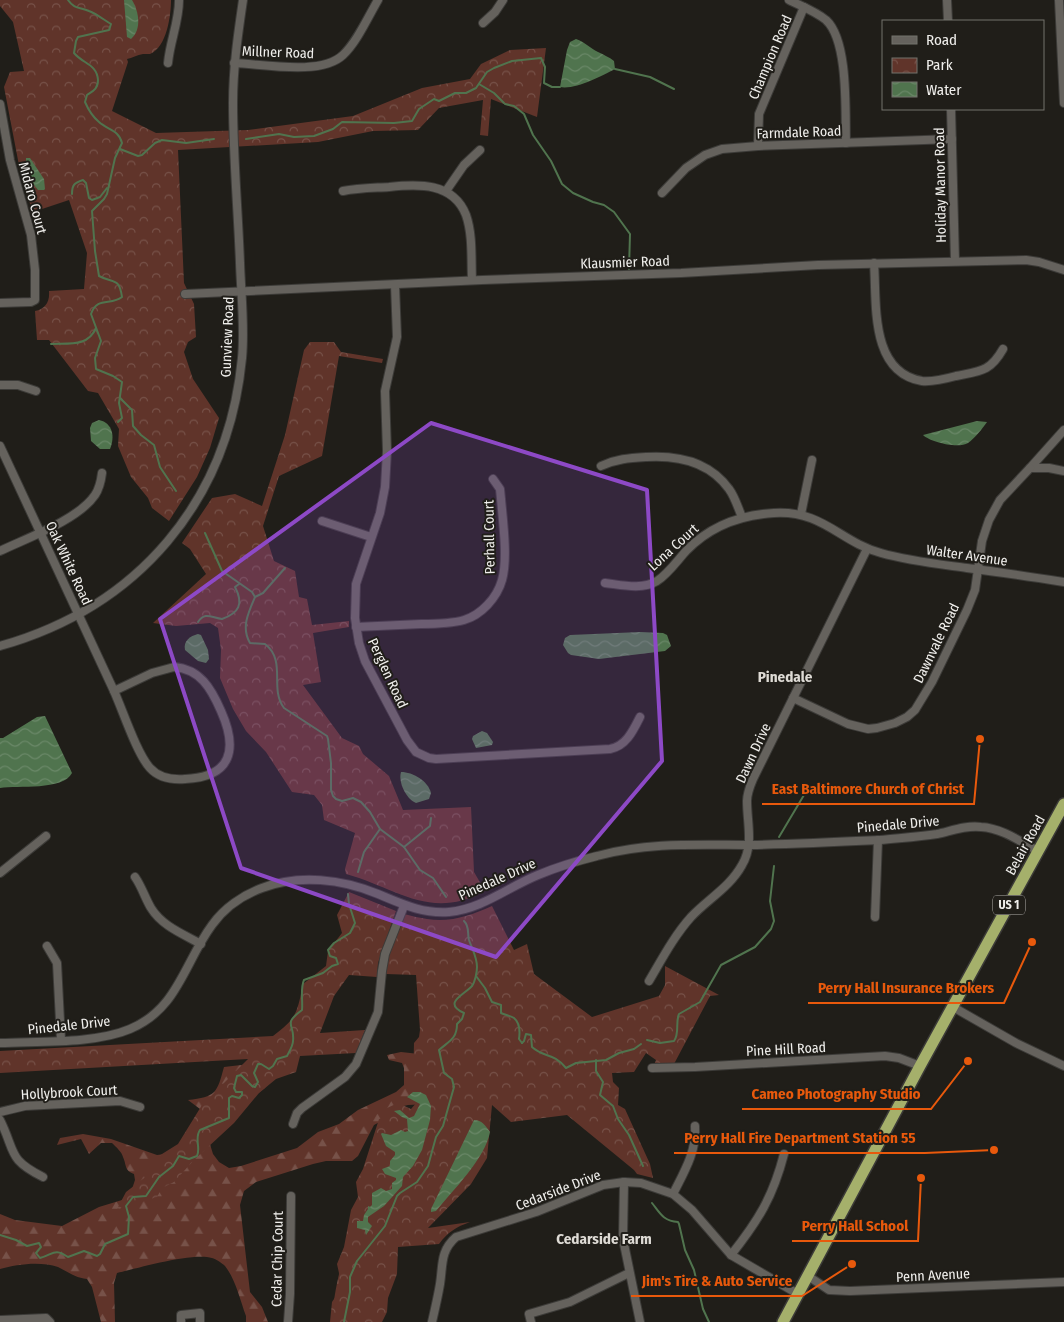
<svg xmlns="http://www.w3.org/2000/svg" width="1064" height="1322" viewBox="0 0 1064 1322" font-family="'Fira Sans Condensed',sans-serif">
<defs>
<pattern id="forest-firs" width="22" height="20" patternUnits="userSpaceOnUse" patternTransform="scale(1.25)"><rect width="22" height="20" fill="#60342a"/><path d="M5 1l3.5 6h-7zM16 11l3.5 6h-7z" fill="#775249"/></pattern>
<pattern id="park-crowns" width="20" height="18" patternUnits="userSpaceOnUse" patternTransform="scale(1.25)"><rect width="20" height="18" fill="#60342a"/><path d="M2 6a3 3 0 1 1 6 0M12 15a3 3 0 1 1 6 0" fill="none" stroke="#775249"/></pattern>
<pattern id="water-waves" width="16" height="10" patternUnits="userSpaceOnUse" patternTransform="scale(1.25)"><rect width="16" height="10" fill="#50744e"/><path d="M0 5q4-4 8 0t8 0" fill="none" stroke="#6a8868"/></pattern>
</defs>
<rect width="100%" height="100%" fill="#201e19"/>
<path fill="url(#forest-firs)" d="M401 1052 419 1054 436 1052 438 1078 445 1090 449 1113 446 1142 431 1181 415 1212 375 1258 369 1270 367 1284 375 1322H331C335 1294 337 1271 350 1245L357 1247 365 1243 383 1206 408 1179 420 1160 434 1116 432 1108 428 1104 408 1105 391 1109 387 1118 374 1125 358 1156 352 1161H326L313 1164 256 1182 244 1191 240 1205 250 1292 262 1307 268 1322H246V1316C240 1300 236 1280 225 1266 222 1263 216 1259 212 1258 193 1252 138 1268 117 1273L114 1283 115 1322H101L92 1287 87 1279C76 1278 68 1272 58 1267 41 1261 17 1264 0 1269V1214L15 1220 62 1226 99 1207 122 1200 131 1192 135 1180 134 1174C124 1170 127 1166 123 1157 122 1152 116 1147 112 1143H101L89 1154 81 1139 57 1145 60 1138 83 1134 111 1139 157 1155 174 1153 180 1150 186 1136 204 1112 188 1100C216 1097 217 1093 224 1067L285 1060 271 1075 265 1088 248 1101 226 1124 210 1131 209 1141 213 1154 219 1162 229 1168 241 1166 297 1148 318 1132 339 1124 358 1110 396 1092 404 1085V1068L402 1063 389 1060 387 1055Z"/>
<g fill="url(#park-crowns)">
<path d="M0 0H171C171 15 167 47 150 54 148 54 145 54 143 54 137 55 132 58 127 59L128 62 112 111 156 133 248 130 353 116 422 88 470 79 481 64 510 50 546 48 537 117 491 99 488 136 480 135 483 100 439 108 418 130 373 131 318 142 178 150 184 283 194 304 196 337 188 342 184 352 193 379 219 418 210 448 197 477 169 521 152 508 148 498 131 477 118 446 119 429 98 393 88 391 49 340H37L35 311C45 309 50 302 49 291L84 289 87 253 69 200 33 212 22 181 4 87 10 72 24 71 13 22 0 6Z"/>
<path d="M310 342H334L341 352 383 359 382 363 339 356 322 456 279 476 263 526 274 561 295 571 299 597 307 599 312 625 349 621V627L313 633 321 682 303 685 342 738 359 746 363 754 389 776 403 810 471 807 474 872 485 891C430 921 397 888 346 874L345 869 355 833 324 820 322 805 314 795 292 792 266 752 246 731 233 709 220 678 221 650 218 628 210 623 176 626 153 623 206 574 190 549 182 543 212 498 235 494 262 506 285 435 304 350Z"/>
<path d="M349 892 396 911 378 963 377 977 349 975 334 996 320 1033 365 1030 356 1053 300 1056 296 1072 276 1079 259 1093 234 1123 194 1160 174 1182 162 1188 157 1197 117 1209 126 1192 148 1175 154 1159 178 1144 202 1105 248 1059 0 1073V1051L273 1036C297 1018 297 1013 303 984L326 966 328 951 342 933 337 915Z"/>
<path d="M492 906 514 950 527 944 534 974 592 1017 659 996 665 985V966L719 995 710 996 674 1064 654 1065 656 1060 646 1053 634 1072 612 1073 613 1082 619 1088 618 1105 625 1109 650 1164 653 1178 637 1174 634 1170 567 1115 511 1122 492 1105 487 1158 471 1184 428 1228 470 1222C456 1227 448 1232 439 1244L398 1247 397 1274 388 1298 387 1312 382 1322H330L332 1302 338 1293 339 1273 337 1264 344 1247 351 1210 358 1197 356 1182 363 1169 379 1119 387 1116V1108L398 1103 411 1109 417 1102 413 1089 414 1043 419 1037 420 1030 416 975 386 974 387 960 404 914C412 916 420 918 427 919 450 923 472 915 492 906Z"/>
</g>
<g fill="url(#water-waves)">
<path d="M124 0H132C139 12 142 29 131 39L127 37Z"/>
<path d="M576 39C585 42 590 48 598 52 604 55 609 57 614 61L615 69C602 76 575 90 560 87L567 50 570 42Z"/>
<path d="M26 158H30L44 179 45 189 44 190H38C31 182 25 169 26 158Z"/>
<path d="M99 420C113 423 115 437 110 449H100L91 441 90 428 92 423Z"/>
<path d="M977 421 987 422C982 429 975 438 968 443 958 449 930 442 923 435Z"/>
<polygon points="640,632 663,633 667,635 671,646 665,651 599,659 571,655 568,653 563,645 565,638 570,635"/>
<path d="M198 634 201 635 208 650 209 659 206 663 198 661 185 650C183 641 190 636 198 634Z"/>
<path d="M45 716 72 773C63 791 18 785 0 788V738H3L37 717Z"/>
<polygon points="482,731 487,733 493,742 492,745 476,748 472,739 473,736"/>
<path d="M401 772C413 772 428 781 431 793L429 799 416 803C406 799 398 782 401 772Z"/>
<polygon points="413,1092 420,1092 426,1095 431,1106 430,1120 422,1150 413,1166 403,1177 402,1186 384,1206 368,1217 368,1222 372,1226 366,1235 365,1230 357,1228 357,1221 363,1221 364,1215 368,1209 368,1206 370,1207 372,1205 372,1193 381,1188 386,1191 392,1189 392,1183 396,1180 396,1178 385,1174 382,1169 390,1166 390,1161 395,1155 395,1152 386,1146 381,1134 382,1133 391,1135 401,1130 405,1132 408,1131 407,1119 402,1117 394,1111 400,1110 409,1118 414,1116 420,1104 407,1097"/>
<path d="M474 1120C482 1120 485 1125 490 1132 485 1159 453 1190 436 1211L431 1212V1209Z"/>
</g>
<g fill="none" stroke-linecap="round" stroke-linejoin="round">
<g stroke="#50744e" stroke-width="2">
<path d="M68 0C74 9 80 7 89 11 97 14 104 20 111 24L109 30 78 37 76 41 74 53C83 64 97 64 98 80 98 89 93 91 87 95L85 102C88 109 93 117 99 122 108 130 119 130 122 143L115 158 107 194 104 199 92 211 95 251 99 276C114 284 119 277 122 297 111 306 97 296 91 314L101 341 95 358 96 369 113 376 122 382 119 403 122 418 118 422"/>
<polyline points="615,69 650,77 674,89"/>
<polyline points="479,84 494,93 504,103"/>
<polyline points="505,104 514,106 524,114 533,135 551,161 562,184 573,193 593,202 604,205 614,212 630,234 629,269"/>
<polyline points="246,139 279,134 294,137 314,136 333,129 342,122 394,123 412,121 419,109 434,99 439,101 455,93 466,93 476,88 487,72 494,68 512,61 541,58 545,67 544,83 552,87 560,87"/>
<polyline points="120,149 138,156 142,155 155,143 162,140 186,143 214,139"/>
<path d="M72 194C72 185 74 183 83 180L86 183 89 198 92 200 100 197 107 188"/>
<path d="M51 344C69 343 88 347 96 328"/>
<polyline points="120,398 132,410 133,426 141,435 154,445 160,467 176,491"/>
<polyline points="205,533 222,571 252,592 255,597"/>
<path d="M285 568 263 593 255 597C248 613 241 628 250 643L265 644C287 661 269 688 284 708L327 736 328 739 331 763V790L333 796 336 799 342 801 353 798 361 802 370 812 380 829 404 847 420 870 433 878 446 897"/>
<path d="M198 622C205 611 212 618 222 619 239 613 244 604 235 587L239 584"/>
<polyline points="779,837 804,795 819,788"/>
<polyline points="404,847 430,826 431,818"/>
<polyline points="358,872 364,852 380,829"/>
<path d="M476 976 485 988 492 1002 501 1005V1013C505 1015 511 1016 514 1018 520 1023 520 1032 519 1039L522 1043"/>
<path d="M647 1040 660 1043 674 1041C680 1033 675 1023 679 1014L700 1002 721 965 755 947 771 929 774 921 770 901 774 866"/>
<path d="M522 1043 524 1041 526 1034 531 1035 532 1047C544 1058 553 1052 566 1068L576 1063 606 1060 619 1053 634 1049 641 1044"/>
<polyline points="596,1060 596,1071 603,1082 600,1095 613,1106 618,1119 629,1135 643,1166"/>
<path d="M652 1203C660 1213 663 1221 678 1222L679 1224 685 1250 694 1270 703 1309 709 1322"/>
<path d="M0 1235 16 1240 27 1246 39 1243 41 1247 36 1253 40 1258C53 1255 54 1247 68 1257L84 1251 97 1256 100 1254 105 1244 128 1234 129 1217 126 1206 133 1197 146 1196 159 1177 173 1166 179 1156 189 1159 197 1156C201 1148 194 1138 200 1130L229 1118V1098L232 1096 239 1098 242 1095V1092H236L234 1088 237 1076 241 1075 252 1086 255 1087 258 1082 254 1073 258 1064H261L269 1069 273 1066 277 1059 287 1056C289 1052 293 1046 293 1041 295 1023 282 1025 302 1010 303 1000 300 989 304 980L323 973 332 966 338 964 336 958 330 956 328 950 334 943 350 933 355 923 349 904 348 894"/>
<path d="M344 1322 350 1292V1277L357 1261 385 1226 397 1196 400 1193 417 1182 428 1166 436 1137 443 1126 454 1087 452 1079 444 1073 439 1050C449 1041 457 1039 457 1024L462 1019 464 1013C442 1003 464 995 472 986 475 982 477 972 477 967 477 957 472 949 469 940 467 933 470 927 464 921"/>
</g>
<g stroke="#3c3b38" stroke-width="10">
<g id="minor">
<path d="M789 0C801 6 815 11 826 20 849 41 845 113 846 143"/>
<polyline points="947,0 948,21"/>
<polyline points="1059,0 1064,103"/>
<polyline points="483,23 495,12 503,0"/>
<path d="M168 63C170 41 179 22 179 0"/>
<path d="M234 63C263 64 321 76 343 55 357 42 368 17 378 0"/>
<polyline points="0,104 10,160 31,235 35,270 35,300 31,302 0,303"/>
<polyline points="951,109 955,261"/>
<polyline points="758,146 759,114 804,7"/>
<path d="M343 191C358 188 373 188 389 187 418 184 453 182 466 215 473 235 471 259 472 280"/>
<polyline points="446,191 464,165 480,150"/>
<polyline points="662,193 686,168 705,155 722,149 758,146 952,139"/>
<path d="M874 263C877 302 869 372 922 381 933 382 945 379 956 376 980 371 990 372 1003 349"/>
<path d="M395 285 397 337 385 391 387 451 385 487 380 513 356 584 355 618 359 643 365 661 407 740 416 752 429 758 436 759 610 749C626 746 633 731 640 717"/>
<polyline points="185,294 482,280 681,273 818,265 1026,260 1039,262 1064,270"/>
<polyline points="0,385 18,385 36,391"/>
<polyline points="1064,430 1030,468 1049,468 1064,471"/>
<polyline points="0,446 114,691"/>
<path d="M601 466C616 459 629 458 646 457 678 455 709 461 729 489 735 497 738 508 742 517"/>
<polyline points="801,514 812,460"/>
<polyline points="322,521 371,537"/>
<path d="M0 551C27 538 78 520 95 495 99 489 101 481 102 473"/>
<path d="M605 583C622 585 642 590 657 581 668 574 677 561 686 551 710 526 740 515 774 513 823 510 840 542 881 553 909 561 938 564 967 568 999 572 1032 577 1064 582"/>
<path d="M356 627C378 626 400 625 421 624 435 624 450 624 464 620 481 615 497 598 502 580 508 559 503 522 501 499L500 489 493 479"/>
<path d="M0 646C138 607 228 502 242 358 245 327 241 294 240 263 238 210 233 156 233 103 233 68 238 34 243 0"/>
<path d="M174 667C200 669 211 688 221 711 238 749 232 777 185 779 172 780 159 778 150 768 137 754 123 711 114 691L152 673Z"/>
<polyline points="793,698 848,724 868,729 877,728 895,723 907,717 915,710 932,682 967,610 975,590 982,541 989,520 1000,500 1030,468"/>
<polyline points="0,873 46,836"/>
<path d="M135 877C142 887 145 898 151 908 162 926 183 934 201 944"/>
<polyline points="875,917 878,840"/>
<polyline points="47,946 57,963 61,1040"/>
<path d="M649 981C662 959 674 936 691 917 708 899 730 887 742 865 754 845 747 823 747 801 747 794 750 786 753 779L867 549"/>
<polyline points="953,1007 1016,1043 1064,1066"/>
<path d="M0 1043C38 1041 95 1044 130 1029 178 1009 184 963 212 925 224 908 243 895 262 888 299 874 342 879 378 894 402 904 423 914 449 912 482 909 508 887 538 875 557 867 577 861 597 856 648 842 698 845 750 845 793 844 837 842 880 840 899 838 918 837 937 834 951 831 966 825 981 827 1002 828 1021 842 1038 851"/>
<polyline points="652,1068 695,1067 885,1056 899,1058 920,1066"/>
<polyline points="0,1112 25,1106 120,1101 140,1107"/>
<path d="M0 1120C16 1152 7 1159 43 1177"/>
<polyline points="293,1124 297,1113 302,1108 345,1077 356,1064 378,1012 382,971 385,954 404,906"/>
<polyline points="624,1182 623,1239 640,1322"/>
<path d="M673 1194C684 1172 697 1151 695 1126"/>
<path d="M731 1255C758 1221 773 1197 784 1154"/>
<polyline points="808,1276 829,1290 850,1291 1064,1282"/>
<polyline points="1,1322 1,1320 46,1318 50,1322"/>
<polyline points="181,1322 181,1315 200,1313 200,1322"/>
<polyline points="288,1322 290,1294 291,1196"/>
<path d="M432 1322C435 1309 438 1296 440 1284 443 1265 440 1251 456 1237L536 1212 603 1185 624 1182 641 1183 673 1194 692 1210 731 1255 798 1294"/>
<polyline points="531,1322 529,1314 570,1302 629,1273"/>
</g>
</g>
<g stroke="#3c3b38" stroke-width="14">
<polyline id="highway" points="783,1322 920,1066 1064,804"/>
</g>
<use href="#minor" stroke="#65625d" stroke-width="8"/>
<use href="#highway" stroke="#a5b06b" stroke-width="11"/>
</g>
<path fill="#8d49c6" fill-opacity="0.2" stroke="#8d49c6" stroke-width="4" stroke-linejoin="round" d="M431 423 647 490 662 761 496 957 241 868 160 619Z"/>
<g text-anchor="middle" stroke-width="4" stroke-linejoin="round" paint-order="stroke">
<rect fill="#201e19" stroke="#b2b0ad" stroke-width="1" x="993" y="895.5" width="32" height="19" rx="4"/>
<g font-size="12" font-weight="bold" fill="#f0efec">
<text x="1009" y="909">US 1</text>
</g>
<g font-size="14" fill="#f0efec" stroke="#201e19">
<text transform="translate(278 52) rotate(2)" y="5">Millner Road</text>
<text transform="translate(770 57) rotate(-67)" y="5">Champion Road</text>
<text transform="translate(799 132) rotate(-2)" y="5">Farmdale Road</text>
<text transform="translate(940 185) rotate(-91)" y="5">Holiday Manor Road</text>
<text transform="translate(33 198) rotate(75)" y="5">Midaro Court</text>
<text transform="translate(625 262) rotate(-2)" y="5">Klausmier Road</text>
<text transform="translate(227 337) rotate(-88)" y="5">Gunview Road</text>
<text transform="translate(489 537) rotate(-91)" y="5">Perhall Court</text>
<text transform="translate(673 547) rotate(-42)" y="5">Lona Court</text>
<text transform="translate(967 555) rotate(8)" y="5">Walter Avenue</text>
<text transform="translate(69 563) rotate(65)" y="5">Oak White Road</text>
<text transform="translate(936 643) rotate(-64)" y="5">Dawnvale Road</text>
<text transform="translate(388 673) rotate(65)" y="5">Perglen Road</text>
<text transform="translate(753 753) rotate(-65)" y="5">Dawn Drive</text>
<text transform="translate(898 824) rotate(-5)" y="5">Pinedale Drive</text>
<text transform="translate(1025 845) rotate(-61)" y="5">Belair Road</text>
<text transform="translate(497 879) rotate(-24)" y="5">Pinedale Drive</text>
<text transform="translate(69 1025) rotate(-6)" y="5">Pinedale Drive</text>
<text transform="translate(786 1049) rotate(-3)" y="5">Pine Hill Road</text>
<text transform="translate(69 1092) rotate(-3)" y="5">Hollybrook Court</text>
<text transform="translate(558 1190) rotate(-21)" y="5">Cedarside Drive</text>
<text transform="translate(277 1259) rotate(-89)" y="5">Cedar Chip Court</text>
<text transform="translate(933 1275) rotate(-3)" y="5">Penn Avenue</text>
</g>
<g font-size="15" font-weight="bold" fill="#dedbd5" stroke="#201e19">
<text x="785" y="682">Pinedale</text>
<text x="604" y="1244">Cedarside Farm</text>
</g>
</g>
<path fill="none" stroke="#e8590c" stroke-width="2" d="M980 739L974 804H762M1032 942L1004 1003H808M968 1061L931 1109H742M994 1150L925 1153H674M921 1178L918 1241H792M852 1264L802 1296H631"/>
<g fill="#e8590c" stroke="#201e19" stroke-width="2">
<circle cx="980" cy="739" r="5"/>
<circle cx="1032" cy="942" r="5"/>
<circle cx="968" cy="1061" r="5"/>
<circle cx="994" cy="1150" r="5"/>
<circle cx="921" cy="1178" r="5"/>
<circle cx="852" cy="1264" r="5"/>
</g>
<g font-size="15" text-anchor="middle" font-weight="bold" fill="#e8590c" stroke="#201e19" stroke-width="4" stroke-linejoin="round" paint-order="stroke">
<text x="868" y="794">East Baltimore Church of Christ</text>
<text x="906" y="993">Perry Hall Insurance Brokers</text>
<text x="836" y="1099">Cameo Photography Studio</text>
<text x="800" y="1143">Perry Hall Fire Department Station 55</text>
<text x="855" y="1231">Perry Hall School</text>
<text x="717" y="1286">Jim's Tire &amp; Auto Service</text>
</g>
<rect x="882" y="20" width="162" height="90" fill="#201e19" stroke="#73726d"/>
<rect x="892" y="36" width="25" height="8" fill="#65625d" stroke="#73726d"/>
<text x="926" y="45" font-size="15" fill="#f0efec">Road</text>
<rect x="892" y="58" width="25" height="15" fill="url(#park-crowns)" stroke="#73726d"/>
<text x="926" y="70" font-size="15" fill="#f0efec">Park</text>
<rect x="892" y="82" width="25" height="15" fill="url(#water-waves)" stroke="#73726d"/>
<text x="926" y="95" font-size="15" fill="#f0efec">Water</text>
</svg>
